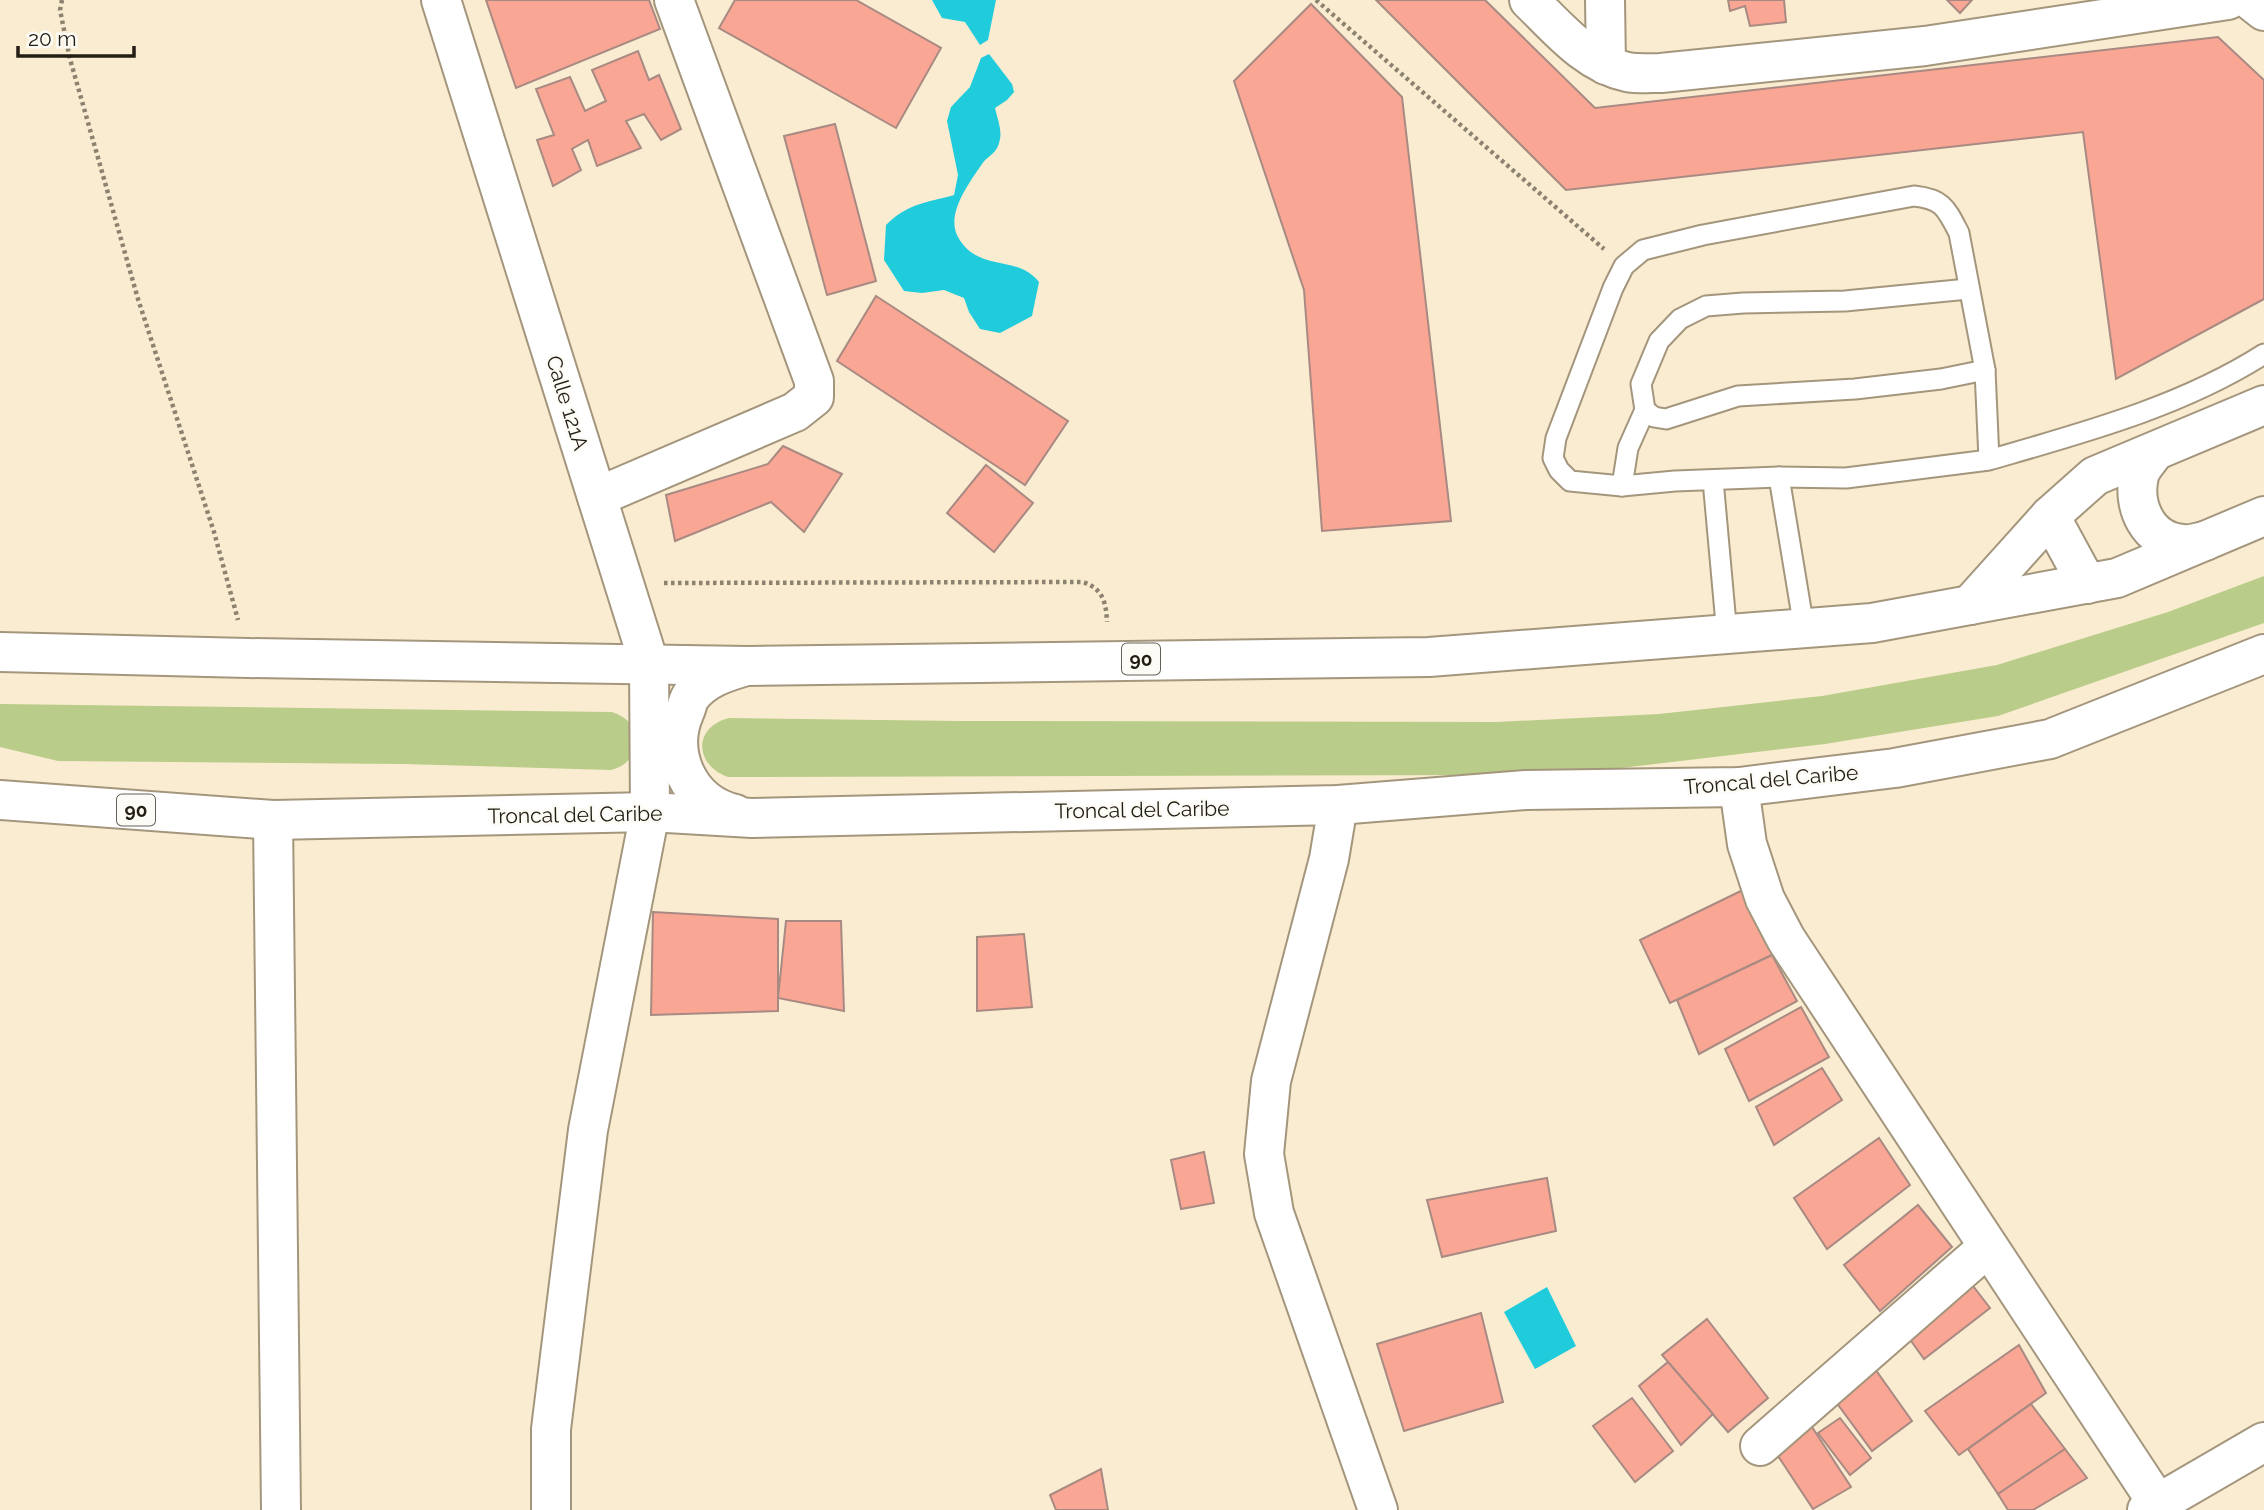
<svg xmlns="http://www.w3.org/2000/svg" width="2264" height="1510" viewBox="0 0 2264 1510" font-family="Raleway,sans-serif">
<rect width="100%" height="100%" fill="#faecd1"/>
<g fill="#bacc89">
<path d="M2264 576V623L1998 716 1825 744 1604 770 1496 775 728 777C694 765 693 727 729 718L959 721 1497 722 1659 714 1822 696 1997 665 2168 612Z"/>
<path d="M0 704 612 712C645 722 645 761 611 770L403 764 58 761 0 747Z"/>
</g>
<g fill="#20ccdc">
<polygon points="932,0 996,0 988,40 980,45 965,22 942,18"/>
<path d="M989 54 1012 84 1014 92 1007 100 995 108C997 117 1002 130 1000 139 997 155 989 154 982 164 970 182 945 214 958 237 978 273 1017 254 1039 282L1032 316 1000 333 980 329 969 312 964 298 944 290 922 293 904 291 884 260 886 225C908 203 926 203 954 195L958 175 947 121 951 107 970 87 981 58Z"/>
<polygon points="1547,1287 1576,1346 1535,1369 1504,1312"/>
</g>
<g fill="#f9a694" stroke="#a88a83" stroke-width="2">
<polygon points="486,0 649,0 660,29 516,88"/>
<polygon points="735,0 856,0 941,48 896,128 719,28"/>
<polygon points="1376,0 1485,0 1595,108 2218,37 2264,80 2264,299 2116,379 2083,132 1566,190"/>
<polygon points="1728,0 1784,0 1786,22 1750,26 1745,6 1730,11"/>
<polygon points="1947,0 1972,0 1960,13"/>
<polygon points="1311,4 1402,97 1451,521 1322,531 1304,290 1234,81"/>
<polygon points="638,51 649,80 659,75 681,129 661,140 644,114 626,121 641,148 597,166 588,140 572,149 581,170 553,186 537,140 554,135 536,89 570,77 585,111 606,101 592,70"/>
<polygon points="835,124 876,281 827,295 784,136"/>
<polygon points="876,296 1068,421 1025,485 837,361"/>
<polygon points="783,446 842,474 804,532 771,502 675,541 666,495 768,464"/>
<polygon points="986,465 1033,503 994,552 947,513"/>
<polygon points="1747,888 1772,955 1670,1003 1640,940"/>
<polygon points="653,912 778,919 778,1011 651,1015"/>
<polygon points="786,921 841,921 844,1011 778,998"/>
<polygon points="1024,934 1032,1007 977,1011 977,937"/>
<polygon points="1772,955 1797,1001 1699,1054 1677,1000"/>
<polygon points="1801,1007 1829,1057 1749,1101 1725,1049"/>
<polygon points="1822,1068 1842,1100 1774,1145 1756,1107"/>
<polygon points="1879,1138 1910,1185 1827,1249 1794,1198"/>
<polygon points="1204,1152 1214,1203 1181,1209 1171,1160"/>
<polygon points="1547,1178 1556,1231 1442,1257 1427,1200"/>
<polygon points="1918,1205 1952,1247 1880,1311 1844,1265"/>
<polygon points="1970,1282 1990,1308 1924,1359 1904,1331"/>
<polygon points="1481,1313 1503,1402 1404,1431 1377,1344"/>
<polygon points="1707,1319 1768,1398 1728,1432 1662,1355"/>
<polygon points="2019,1345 2046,1393 1959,1455 1925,1411"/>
<polygon points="1668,1362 1713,1414 1681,1445 1639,1386"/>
<polygon points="1873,1366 1912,1421 1872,1451 1828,1391"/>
<polygon points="1632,1398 1673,1451 1635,1482 1593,1426"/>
<polygon points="2031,1404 2065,1449 1998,1494 1968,1449"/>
<polygon points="1840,1418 1871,1458 1850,1475 1818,1433"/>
<polygon points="1812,1427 1851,1487 1813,1509 1774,1450"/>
<polygon points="2065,1449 2087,1478 2033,1510 2008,1510 1998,1494"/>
<polygon points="1101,1469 1108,1510 1056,1510 1050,1495"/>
</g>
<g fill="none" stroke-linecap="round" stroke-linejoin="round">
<g stroke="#a4967d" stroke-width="23">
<g id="lane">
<polyline points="1968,289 1845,301 1743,303 1706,306 1680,319 1659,341 1641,384 1645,410 1654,417 1666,419 1738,396 1855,389 1941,379 1985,370"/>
<path d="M1989 460 1846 478 1779 477 1675 481 1622 486 1570 481 1559 470 1553 458 1556 438 1613 288 1624 266 1643 250 1703 235 1914 196C1943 199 1946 208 1959 233L1985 370 1989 460C2082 433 2181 407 2264 354"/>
<polyline points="1779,477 1804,628"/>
<polyline points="1713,480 1727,635"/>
<polyline points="1622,486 1628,448 1645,410"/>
</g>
</g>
<g stroke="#a4967d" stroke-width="42">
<g id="street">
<polyline points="441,0 649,663 650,812 588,1130 551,1429 551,1510"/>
<path d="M1529 0C1558 28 1586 63 1627 72 1638 74 1650 73 1661 73L1925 46 2228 0"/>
<polyline points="1605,0 1606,65"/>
<polyline points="2250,0 2264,11"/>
<polyline points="597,497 795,412 814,397 814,381 674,0"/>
<polyline points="2050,516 2087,584"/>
<polyline points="1970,605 2050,516 2095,476 2264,405"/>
<polyline points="1739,787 1747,844 1765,899 1786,939 2162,1510"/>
<polyline points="1338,805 1329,859 1271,1081 1264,1154 1274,1213 1378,1510"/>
<polyline points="273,820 281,1510"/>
<polyline points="1760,1446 1988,1247"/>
<polyline points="2147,1510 2264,1442"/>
</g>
</g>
<g stroke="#a4967d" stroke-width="42">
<g id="highway">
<path d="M2154 452C2149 460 2141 467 2139 476 2132 506 2148 542 2183 544 2190 545 2199 542 2205 541"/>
<polyline points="0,652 248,658 748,666 1429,657 1872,623 2117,578 2264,516"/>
<polyline points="0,800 273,820 650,812 752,818 1338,805 1526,790 1739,787 1895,768 2050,739 2264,654"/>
<path d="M735 814C689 803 666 754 685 711 687 707 688 700 691 696 704 679 723 673 743 667"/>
</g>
</g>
<g stroke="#8b8270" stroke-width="4.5" stroke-dasharray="3.5 3.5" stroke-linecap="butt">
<polyline points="62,0 60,10 70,59 138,299 214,532 238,620"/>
<polyline points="1316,0 1604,249"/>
<path d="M664 583 1083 582C1103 589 1106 602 1107 622"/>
</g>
<use href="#lane" stroke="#fff" stroke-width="19"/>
<use href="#street" stroke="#fff" stroke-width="38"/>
<use href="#highway" stroke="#fff" stroke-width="38"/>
</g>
<g text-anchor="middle" stroke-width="5" stroke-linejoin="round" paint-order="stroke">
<g fill="#fdfbf5" stroke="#646058" stroke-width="2">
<rect x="1122" y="643.5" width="38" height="31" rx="5"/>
<rect x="117" y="794.5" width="38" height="31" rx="5"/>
</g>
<g font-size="19" font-weight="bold" fill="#231e14">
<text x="1141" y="666">90</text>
<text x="136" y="817">90</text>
</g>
<g font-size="21" fill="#231e14" stroke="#fdfbf5">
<text transform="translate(567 403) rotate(73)" y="7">Calle 121A</text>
<text transform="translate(1771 780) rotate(-5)" y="7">Troncal del Caribe</text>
<text transform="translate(1142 810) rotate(-1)" y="7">Troncal del Caribe</text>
<text transform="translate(575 815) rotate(-1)" y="7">Troncal del Caribe</text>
</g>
</g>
<path d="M18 46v10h116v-10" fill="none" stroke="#231e14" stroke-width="3.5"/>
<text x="28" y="46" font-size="21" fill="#231e14" stroke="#fdfbf5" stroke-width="5" paint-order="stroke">20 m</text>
</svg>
